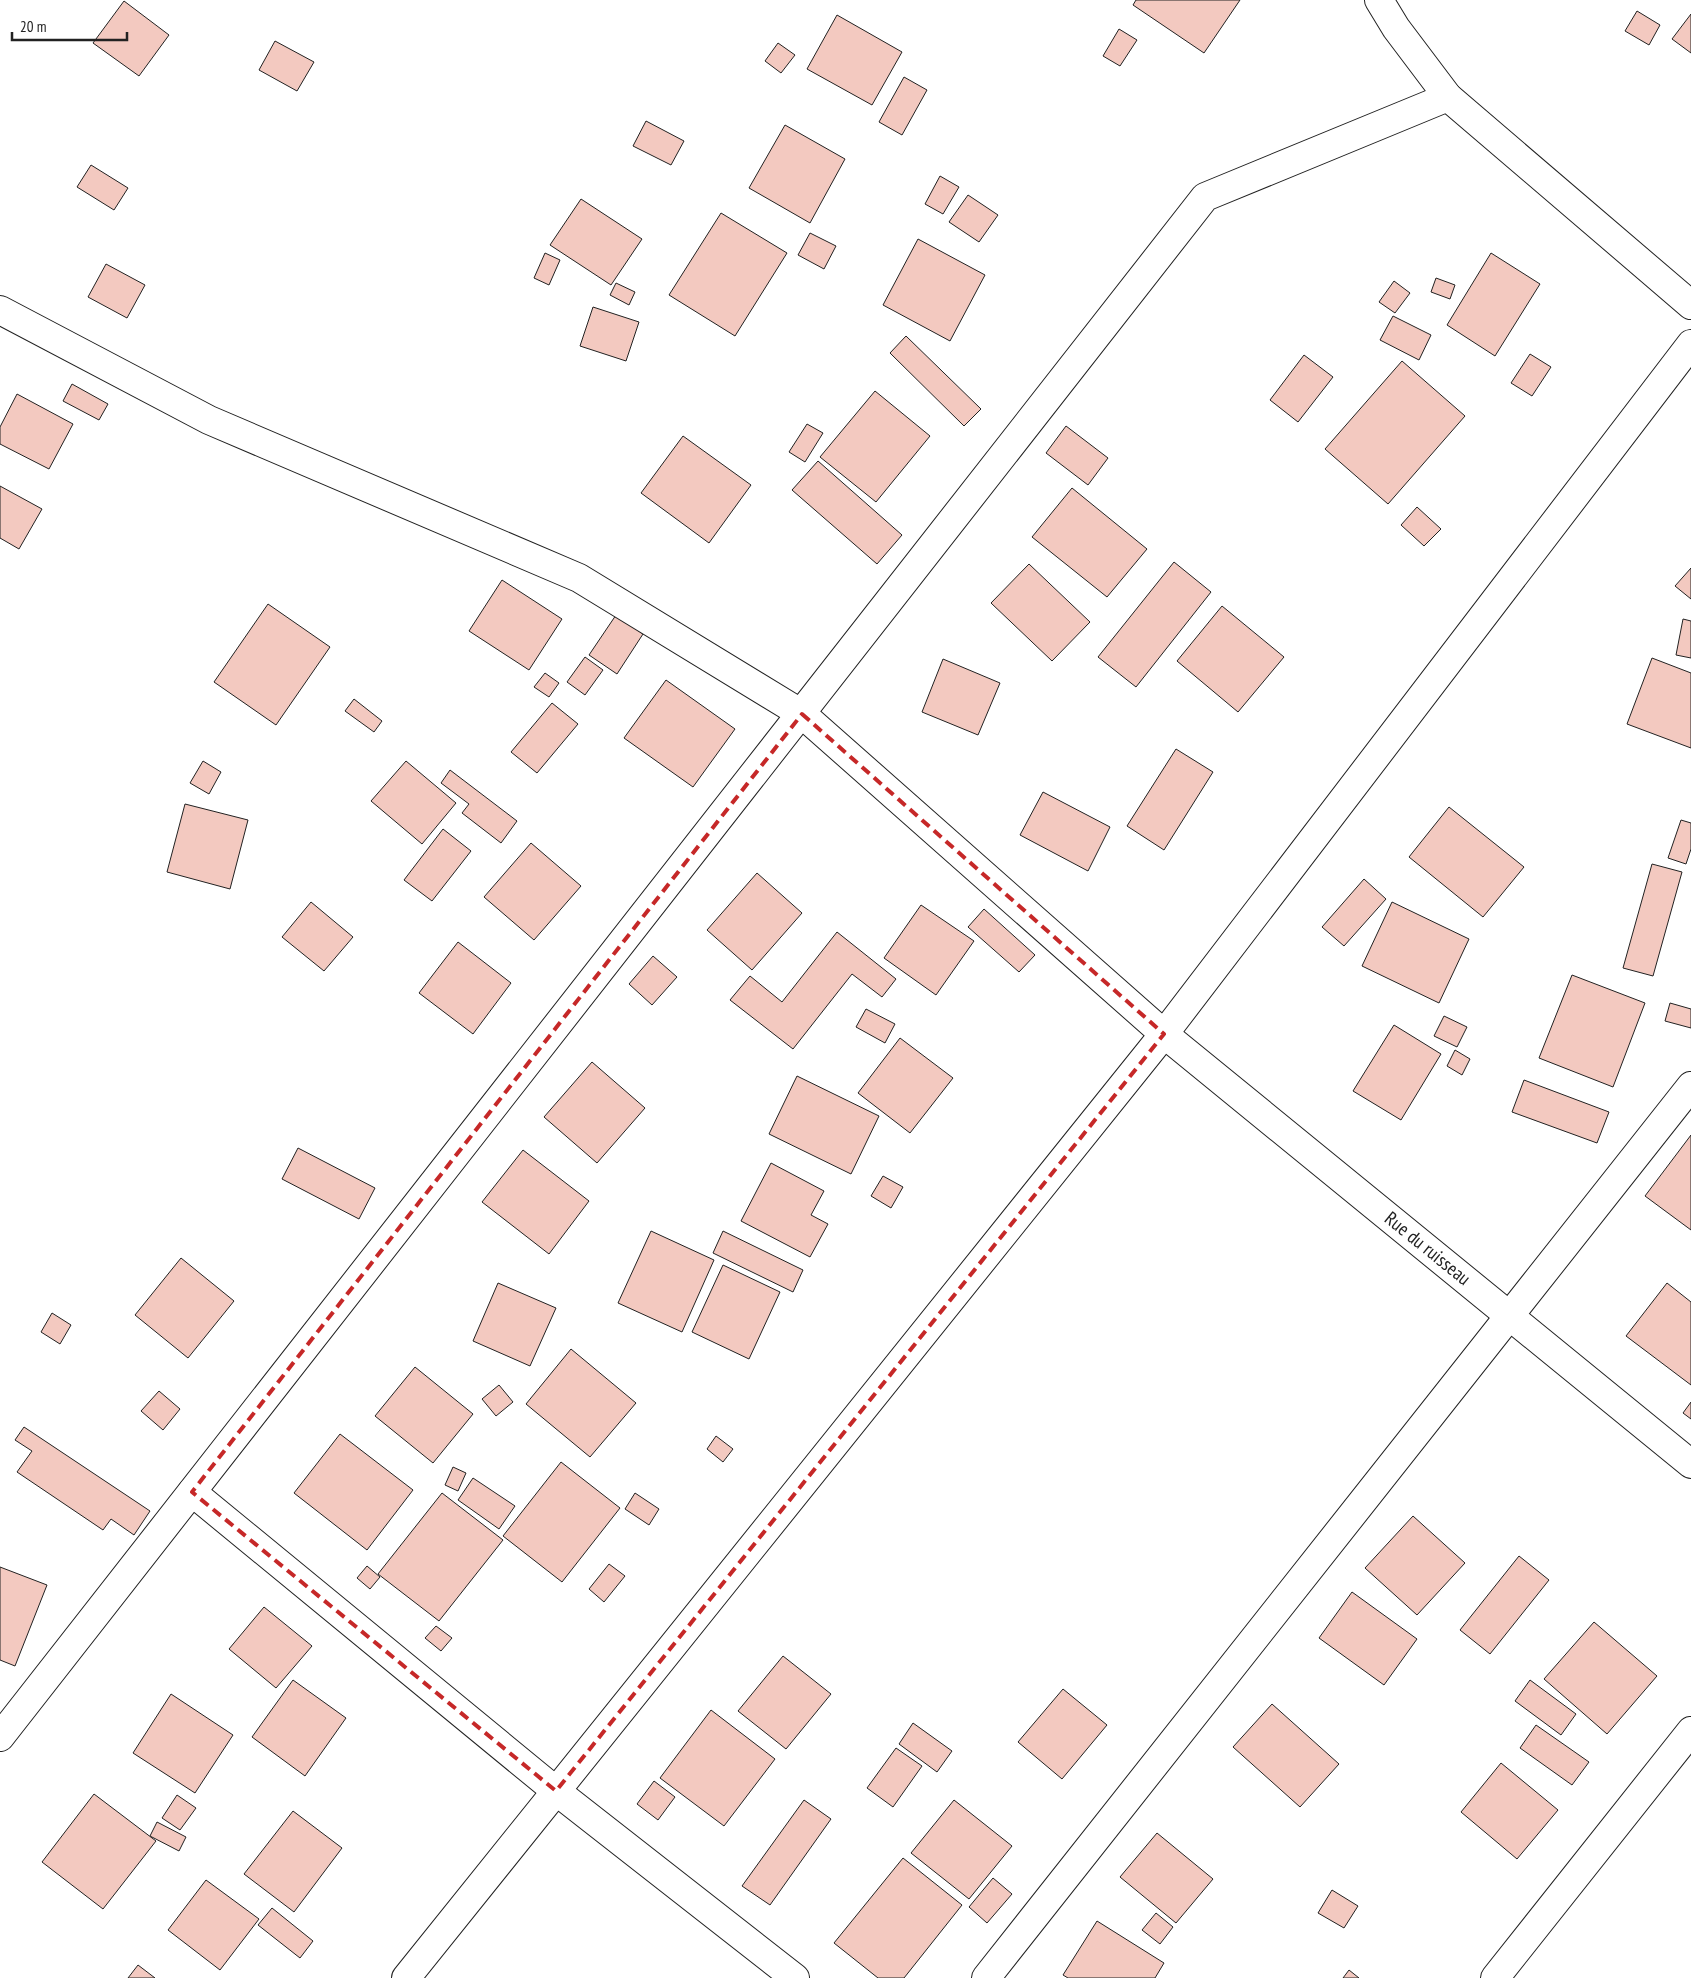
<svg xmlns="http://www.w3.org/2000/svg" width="1691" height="1978" viewBox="0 0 1691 1978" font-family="'PT Sans Narrow',sans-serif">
<rect width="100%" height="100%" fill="#fff"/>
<g fill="#f3c9c0" stroke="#222">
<polygon points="1136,0 1240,0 1204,53 1133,5"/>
<polygon points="124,1 169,35 139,76 93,43"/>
<polygon points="1637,11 1660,25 1649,45 1625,31"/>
<polygon points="1691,14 1691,53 1672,39"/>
<polygon points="837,15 902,52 872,105 807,69"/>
<polygon points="1119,29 1137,40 1120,66 1103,56"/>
<polygon points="275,41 314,62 297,91 259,70"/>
<polygon points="778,43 795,55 781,73 765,61"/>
<polygon points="904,77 927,90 902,135 879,122"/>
<polygon points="646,121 684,141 671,165 633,146"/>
<polygon points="785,125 845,159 810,223 749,188"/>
<polygon points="91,165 128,188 114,210 77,187"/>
<polygon points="940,176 959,187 943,214 925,204"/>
<polygon points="968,195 998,215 979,242 949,222"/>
<polygon points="581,199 642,239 611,285 550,245"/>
<polygon points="721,213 787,253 735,336 669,295"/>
<polygon points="810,233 836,246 824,269 798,255"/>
<polygon points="918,239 985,275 950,341 883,305"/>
<polygon points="545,253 560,260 549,285 534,278"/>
<polygon points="1491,253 1540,284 1495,356 1447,325"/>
<polygon points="106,264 145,285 127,318 88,297"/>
<polygon points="1436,278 1455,285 1450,299 1431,292"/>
<polygon points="1394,281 1410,293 1395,313 1379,302"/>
<polygon points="616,283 635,292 629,305 610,295"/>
<polygon points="593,307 639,322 626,361 580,346"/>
<polygon points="1393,316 1431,335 1419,360 1380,340"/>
<polygon points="906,336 981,409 964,426 890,353"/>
<polygon points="1530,354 1551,367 1532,396 1511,383"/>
<polygon points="1304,355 1333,377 1298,422 1270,400"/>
<polygon points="1402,361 1465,416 1388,504 1325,449"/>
<polygon points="72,384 108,404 99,420 63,401"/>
<polygon points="875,391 930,436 876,502 820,457"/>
<polygon points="17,394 73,424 49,469 0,444 0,427"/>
<polygon points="807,424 823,433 805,462 789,452"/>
<polygon points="1066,426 1108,458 1088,485 1046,453"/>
<polygon points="683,436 751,485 709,543 641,493"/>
<polygon points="818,461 902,535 877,564 792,490"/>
<polygon points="0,486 42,509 19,549 0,538"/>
<polygon points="1072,488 1147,549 1107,597 1032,537"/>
<polygon points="1417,507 1441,529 1424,546 1401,525"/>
<polygon points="1174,562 1211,592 1136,687 1098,657"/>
<polygon points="1029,564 1090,622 1052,661 991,603"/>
<polygon points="1691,568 1691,599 1675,586"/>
<polygon points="502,580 562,619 529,670 469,631"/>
<polygon points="268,604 330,647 276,725 214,682"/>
<polygon points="1222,606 1284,657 1238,712 1177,661"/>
<polygon points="616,615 643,634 617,674 589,655"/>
<polygon points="1683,619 1691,621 1691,658 1676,655"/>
<polygon points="585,657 603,670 585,695 567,682"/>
<polygon points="1652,658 1691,673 1691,748 1627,724"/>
<polygon points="943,659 1000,683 978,735 922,712"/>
<polygon points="545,673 559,683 549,697 534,687"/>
<polygon points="666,680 735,729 693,787 624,738"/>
<polygon points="354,699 382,721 374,732 345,711"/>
<polygon points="552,703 578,724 537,773 511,752"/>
<polygon points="1176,749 1213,772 1164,850 1127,826"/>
<polygon points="203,761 221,772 209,794 190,783"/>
<polygon points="406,761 456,803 422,844 371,801"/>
<polygon points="450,770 517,821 501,843 462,813 469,804 441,783"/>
<polygon points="1043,792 1110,827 1088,871 1020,835"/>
<polygon points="185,804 248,820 230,889 167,872"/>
<polygon points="1449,807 1524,867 1483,917 1409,857"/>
<polygon points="1681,820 1691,823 1691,849 1686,864 1668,858"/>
<polygon points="443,829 471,851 432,901 404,880"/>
<polygon points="531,843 581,886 534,940 484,897"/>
<polygon points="1652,864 1682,872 1653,976 1623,968"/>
<polygon points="757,873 802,913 752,970 707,930"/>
<polygon points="1364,879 1386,899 1344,946 1322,927"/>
<polygon points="311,902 353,937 324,971 282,937"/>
<polygon points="1392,902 1469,939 1439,1003 1362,966"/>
<polygon points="921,905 974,941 936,995 884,958"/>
<polygon points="984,909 1035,955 1019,972 968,927"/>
<polygon points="837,932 896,979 882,997 852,974 793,1049 730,1000 750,976 782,1002"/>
<polygon points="458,942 511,983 473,1034 419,993"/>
<polygon points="653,956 677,977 652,1005 629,984"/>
<polygon points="1572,975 1645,1003 1613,1087 1539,1058"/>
<polygon points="1670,1003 1691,1009 1691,1028 1665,1021"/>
<polygon points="866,1009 895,1024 885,1043 856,1027"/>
<polygon points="1444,1016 1467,1027 1457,1047 1434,1036"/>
<polygon points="1394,1025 1441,1054 1401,1120 1353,1091"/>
<polygon points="900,1038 953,1078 910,1133 858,1093"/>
<polygon points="1455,1050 1470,1059 1462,1075 1447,1066"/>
<polygon points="592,1062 645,1108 597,1163 544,1117"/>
<polygon points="797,1076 879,1116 851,1174 769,1134"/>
<polygon points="1524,1080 1609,1112 1597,1143 1512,1112"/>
<polygon points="1691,1135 1691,1230 1645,1196"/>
<polygon points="298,1148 375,1188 359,1219 282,1179"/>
<polygon points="523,1150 589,1201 549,1254 482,1202"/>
<polygon points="771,1163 824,1191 811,1215 828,1224 810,1257 741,1221"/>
<polygon points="883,1176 903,1187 891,1208 871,1196"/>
<polygon points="651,1231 714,1260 682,1332 618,1303"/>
<polygon points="723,1231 803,1270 793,1292 713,1253"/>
<polygon points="181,1258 234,1301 188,1358 135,1315"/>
<polygon points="723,1265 780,1292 749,1359 692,1332"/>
<polygon points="498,1283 556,1308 530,1366 473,1341"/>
<polygon points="1667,1283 1691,1302 1691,1385 1626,1336"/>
<polygon points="52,1313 71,1325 60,1344 41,1332"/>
<polygon points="571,1349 636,1403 590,1457 526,1404"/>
<polygon points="415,1367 473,1414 433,1463 375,1416"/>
<polygon points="499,1385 513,1402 496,1416 482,1399"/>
<polygon points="159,1391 180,1409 163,1430 141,1411"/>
<polygon points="1691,1402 1691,1419 1683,1413"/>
<polygon points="24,1427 150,1511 134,1535 111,1519 103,1530 17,1472 32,1451 15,1440"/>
<polygon points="340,1434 413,1490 367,1550 294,1493"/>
<polygon points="716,1436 733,1449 723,1462 707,1449"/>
<polygon points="561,1462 620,1508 562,1582 503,1536"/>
<polygon points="453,1467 466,1473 458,1491 445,1485"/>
<polygon points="473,1478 515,1506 499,1529 458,1500"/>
<polygon points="442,1493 503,1540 439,1621 378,1574"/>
<polygon points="635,1493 659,1509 649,1525 625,1509"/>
<polygon points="1413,1516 1465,1563 1417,1615 1365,1568"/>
<polygon points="1519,1556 1549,1580 1490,1654 1460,1630"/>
<polygon points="609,1564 625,1576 604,1602 589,1589"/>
<polygon points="367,1566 380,1577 370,1589 357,1578"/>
<polygon points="0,1567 47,1585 15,1666 0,1660"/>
<polygon points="1352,1592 1417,1639 1384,1685 1319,1638"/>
<polygon points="264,1607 312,1646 276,1688 229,1649"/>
<polygon points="1594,1622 1657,1676 1607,1734 1544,1679"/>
<polygon points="436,1626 452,1638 441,1651 425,1638"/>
<polygon points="783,1656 831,1694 786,1749 738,1711"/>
<polygon points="293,1680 346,1718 305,1776 252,1737"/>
<polygon points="1530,1680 1576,1714 1561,1735 1515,1701"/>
<polygon points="1063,1689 1107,1725 1062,1779 1018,1742"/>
<polygon points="171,1694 233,1735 195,1793 133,1753"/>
<polygon points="1272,1704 1339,1764 1300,1807 1233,1747"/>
<polygon points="711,1710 775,1759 724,1826 660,1778"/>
<polygon points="913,1723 952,1751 937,1772 899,1744"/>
<polygon points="1536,1725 1589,1762 1572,1785 1520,1748"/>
<polygon points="896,1748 922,1766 893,1807 867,1788"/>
<polygon points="1501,1763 1558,1810 1517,1859 1461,1812"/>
<polygon points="654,1781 675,1797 658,1820 637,1804"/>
<polygon points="94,1794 156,1841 103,1909 42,1862"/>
<polygon points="177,1795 196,1808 180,1830 162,1818"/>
<polygon points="804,1800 831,1819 770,1905 742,1886"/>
<polygon points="954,1800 1012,1846 969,1899 911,1853"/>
<polygon points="293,1811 342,1848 294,1912 244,1874"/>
<polygon points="157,1822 186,1837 179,1851 150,1836"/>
<polygon points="1157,1833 1213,1879 1176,1923 1120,1877"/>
<polygon points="903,1858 962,1905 904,1978 878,1978 834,1943"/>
<polygon points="993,1878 1012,1894 987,1923 969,1907"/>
<polygon points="206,1880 259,1919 220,1970 168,1930"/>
<polygon points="1332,1890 1358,1906 1344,1928 1318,1913"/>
<polygon points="272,1908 313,1941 300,1958 258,1925"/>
<polygon points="1156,1913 1173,1927 1160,1944 1142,1930"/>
<polygon points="1097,1921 1164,1963 1155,1978 1068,1978 1063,1975"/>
<polygon points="138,1965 155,1978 128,1978"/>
<polygon points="1349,1970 1359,1978 1343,1978"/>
</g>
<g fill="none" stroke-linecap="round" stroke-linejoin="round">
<g stroke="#222" stroke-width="30">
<g id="street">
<polyline points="1379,0 1396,28 1448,97 1691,305"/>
<polyline points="0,310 209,420 579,578 802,714 1164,1034 1691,1464"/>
<polyline points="192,1492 556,1791 795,1978"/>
<polyline points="0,1737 1205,197 1448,97"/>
<polyline points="986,1978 1691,1086"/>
<polyline points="1495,1978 1691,1731"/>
</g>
</g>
<g stroke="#222" stroke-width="30">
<polyline id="primary" points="406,1978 1164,1034 1691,344"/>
</g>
<use href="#street" stroke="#fff" stroke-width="28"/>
<use href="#primary" stroke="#fff" stroke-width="28"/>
</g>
<path fill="none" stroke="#c62828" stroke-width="4" stroke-dasharray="10 6" stroke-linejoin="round" d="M802 714 1164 1034 556 1791 192 1492Z"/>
<g text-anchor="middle" stroke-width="4" stroke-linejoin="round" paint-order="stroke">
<g font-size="19" fill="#222" stroke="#fff">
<text transform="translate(1428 1248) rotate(39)" y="7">Rue du ruisseau</text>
</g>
</g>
<path d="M12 32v8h115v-8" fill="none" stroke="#222222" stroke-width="2.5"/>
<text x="20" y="32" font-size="15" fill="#222222" stroke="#ffffff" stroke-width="4" paint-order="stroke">20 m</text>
</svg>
